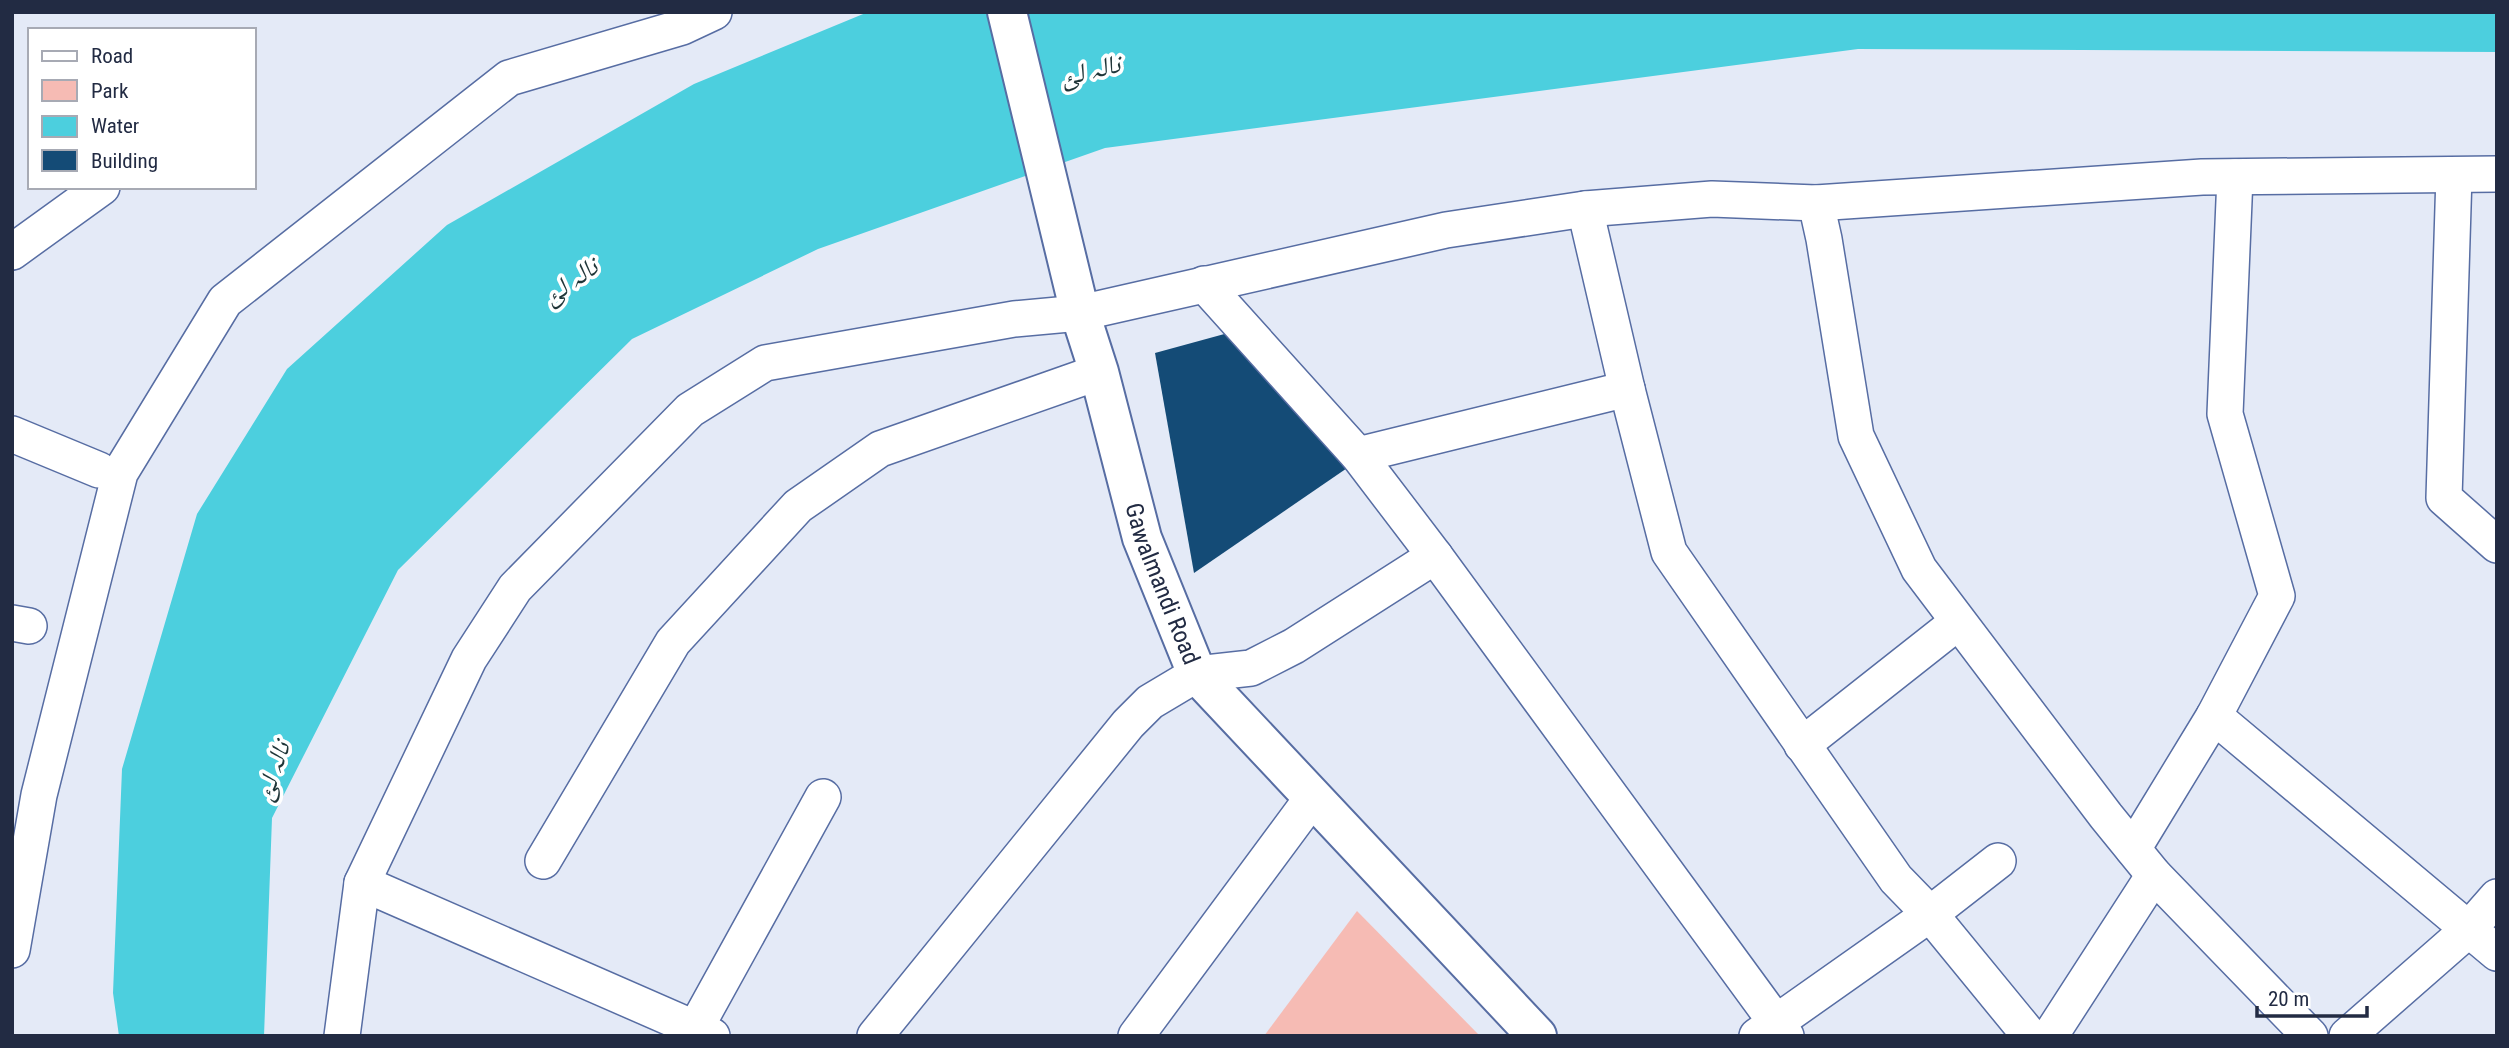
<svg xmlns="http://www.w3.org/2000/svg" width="2509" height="1048" viewBox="0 0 2509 1048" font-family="'Roboto Condensed','Noto Naskh Arabic',sans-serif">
<rect width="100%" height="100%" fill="#e4eaf7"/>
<polygon fill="#f6bbb4" points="1357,911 1480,1036 1264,1036"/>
<polygon fill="#4ccfde" points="868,12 2497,12 2497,52 1858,49 1105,148 818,249 632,339 398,570 272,818 264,1036 119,1036 113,993 122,769 197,514 287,369 447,225 694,84"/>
<polygon fill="#144b76" points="1250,327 1353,464 1194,573 1155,353"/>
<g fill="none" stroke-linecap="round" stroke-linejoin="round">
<g stroke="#576da3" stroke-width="38">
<g id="minor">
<polyline points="2454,175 2444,498 2497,545"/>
<polyline points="1816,203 2202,177 2497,174"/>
<polyline points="1585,209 1627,389 1669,552 1896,879 1930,914 2030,1036"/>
<polyline points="12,252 102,187"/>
<polyline points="1204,284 1358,455 1435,556 1786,1036"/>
<polyline points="12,434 99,470"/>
<polyline points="1358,455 1627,389"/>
<polyline points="12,623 29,626"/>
<polyline points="2214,716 2277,596 2225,414 2235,177"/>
<polyline points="1802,745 1958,622"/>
<polyline points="2133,849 2214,716 2497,953"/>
<polyline points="543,861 673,642 798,506 880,449 1099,372"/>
<polyline points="362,883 712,1036"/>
<polyline points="12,950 39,795 120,473 225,301 509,78 682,27 714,12"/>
<polyline points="695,1029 823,797"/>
<polyline points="342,1036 362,883 469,659 515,588 690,410 765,363 1014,319 1080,313 1446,230 1585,209 1712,199 1816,203 1824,239 1856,436 1919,569 2106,816 2154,875 2310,1036"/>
<polyline points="875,1036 1128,724 1150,702 1197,674 1251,668 1294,646 1435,556"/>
<polyline points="1136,1036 1313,797"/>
<polyline points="1757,1036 1930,914 1998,861"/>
<polyline points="2050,1036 2154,875"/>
<polyline points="2347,1036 2468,930 2497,897"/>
</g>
</g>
<g stroke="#576da3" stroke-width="42">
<g id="tertiary">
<path id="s1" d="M1007 12 1080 313 1099 372 1142 538 1197 674 1537 1036"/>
</g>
</g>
<use href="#minor" stroke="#fff" stroke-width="35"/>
<use href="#tertiary" stroke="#fff" stroke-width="38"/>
</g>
<g text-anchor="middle" stroke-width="7" stroke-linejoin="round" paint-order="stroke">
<g font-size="24" fill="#222b43" stroke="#fff">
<text dy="8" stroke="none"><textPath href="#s1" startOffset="593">Gawalmandi Road</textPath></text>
</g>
<g font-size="26" font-style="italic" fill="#1f3538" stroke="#fff">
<text transform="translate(1090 70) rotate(-14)" y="9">نالہ لئ</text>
<text transform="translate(570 281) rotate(-35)" y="9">نالہ لئ</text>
<text transform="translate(272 771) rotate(-71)" y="9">نالہ لئ</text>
</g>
</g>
<rect width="2509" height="1048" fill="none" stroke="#222b43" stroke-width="28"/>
<rect x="28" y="28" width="228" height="161" fill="#ffffff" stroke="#a7aab4" stroke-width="2"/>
<rect x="42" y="51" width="35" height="10" fill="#ffffff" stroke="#a7aab4" stroke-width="2"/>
<text x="91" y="63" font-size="21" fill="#222b43">Road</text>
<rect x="42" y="80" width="35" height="21" fill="#f6bbb4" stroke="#a7aab4" stroke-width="2"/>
<text x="91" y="98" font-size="21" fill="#222b43">Park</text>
<rect x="42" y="116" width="35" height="21" fill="#4ccfde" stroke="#a7aab4" stroke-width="2"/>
<text x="91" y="133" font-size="21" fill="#222b43">Water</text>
<rect x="42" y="150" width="35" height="21" fill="#144b76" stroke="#a7aab4" stroke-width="2"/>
<text x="91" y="168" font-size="21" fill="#222b43">Building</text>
<path d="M2257 1006v10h110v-10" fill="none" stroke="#222b43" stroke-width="3.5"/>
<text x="2268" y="1006" font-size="21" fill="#222b43" stroke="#ffffff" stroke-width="5" paint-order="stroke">20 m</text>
</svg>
